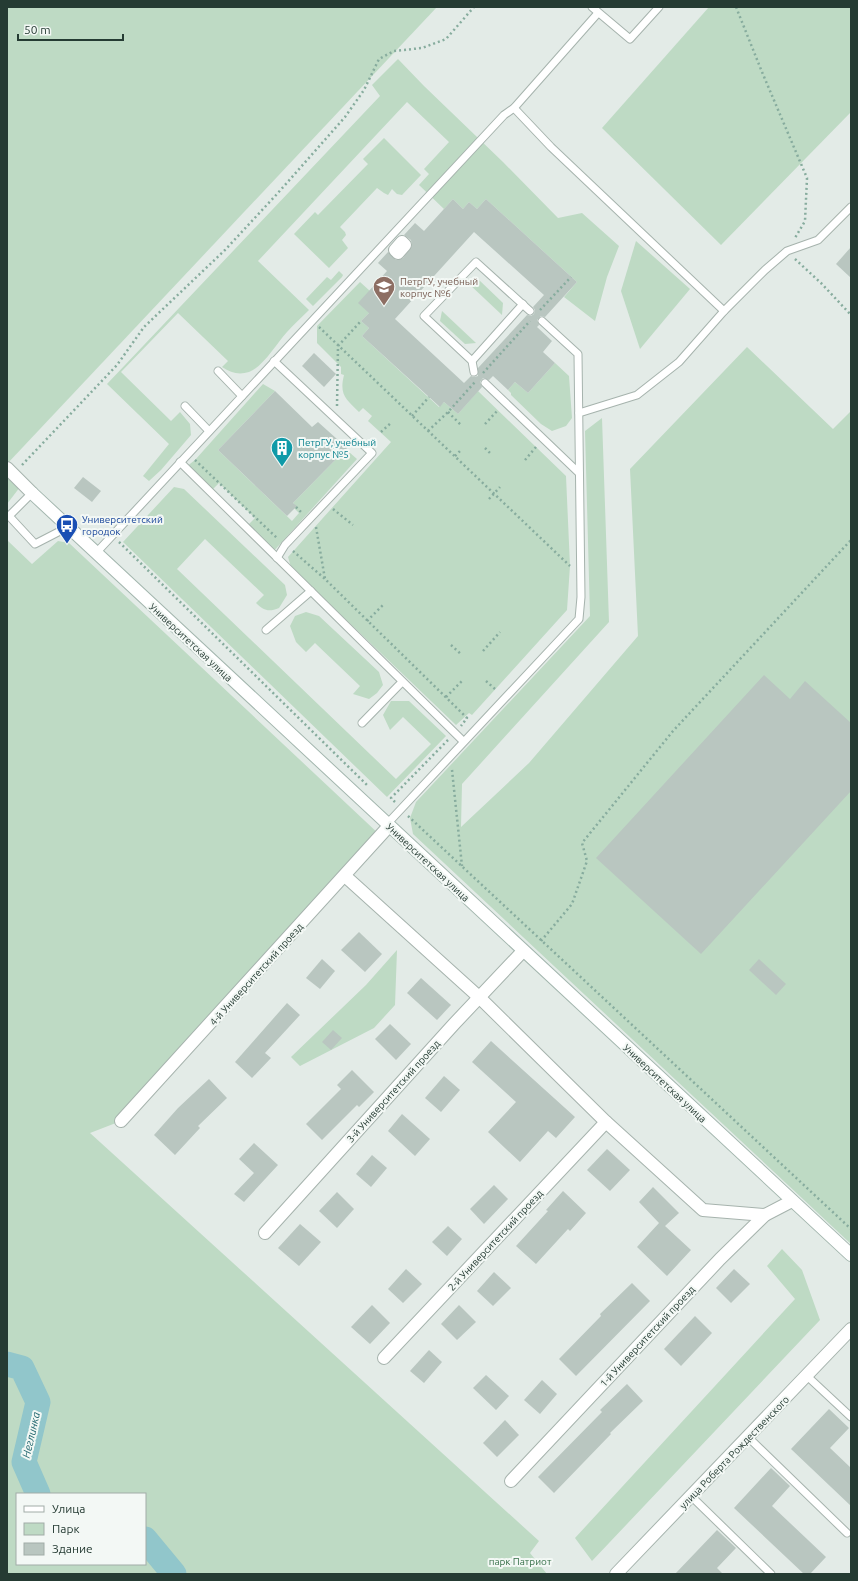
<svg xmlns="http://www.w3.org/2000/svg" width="858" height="1581" viewBox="0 0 858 1581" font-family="Ubuntu,sans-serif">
<rect width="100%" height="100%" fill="#e3ebe7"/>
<g fill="#bedac4" fill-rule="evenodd">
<polygon points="7,7 437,7 7,464"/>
<polygon points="709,7 851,7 851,112 721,245 602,128"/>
<path d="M398 59 424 86 503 162 558 218 582 213 619 246 607 277 595 321 564 297 577 282 486 199 477 209 469 202 463 209 453 199 444 209 419 185 429 174 424 169 449 142 407 102 258 261 309 310C302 317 294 324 287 332 277 343 263 367 249 372 239 375 231 373 222 367L228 361 178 313 121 372 171 421 180 412 190 424 191 435 161 470 149 481 143 476 169 444 107 384 380 96 372 85Z"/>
<polygon points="384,138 421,175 402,195 397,194 392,189 388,195 384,193 377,188 340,227 345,232 346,235 342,240 348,248 329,268 294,234 315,212 318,215 368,164 363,159"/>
<polygon points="636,241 690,289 640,349 621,291"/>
<polygon points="339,271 343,275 342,277 313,306 306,299 327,277 331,280"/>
<polygon points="478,279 503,303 502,315 468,283"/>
<path d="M360 282 370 291 369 313 361 321 369 328 362 336 439 407 444 402 458 414 478 391 566 476 570 566 567 610 472 715 469 713 456 725 291 567 288 557 391 442 368 421 372 416 363 408 359 412C346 399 339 395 344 375L341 374V367L317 343V326Z"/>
<polygon points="442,311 476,343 465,344 440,321"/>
<polygon points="747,347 833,429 851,411 851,1244 413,834 410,818 416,802 590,616 585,431 602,418 609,622 462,784 461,827 529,763 638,636 630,469"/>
<polygon points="555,363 569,376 572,418 566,426 552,431 541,424 511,395 511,393 508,390 515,382 528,393"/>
<polygon points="263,384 275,391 218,450 292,521 299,513 294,508 296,506 293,503 347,448 344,458 349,452 357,459 272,553 246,527 255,518 219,483 210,492 186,467 195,460"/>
<polygon points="7,473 20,487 7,504"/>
<path d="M174 487 184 489 285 585 287 595 279 608C269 612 264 611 256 603L264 595 205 539 177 569 396 779 431 744 403 717 390 730 383 715 391 701H409L446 736 387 797 123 542Z"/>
<path d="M7 540 32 564 58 541 69 543 381 836 121 1121 90 1133 539 1541 530 1553 547 1574H7ZM17 1494H145V1564H17Z"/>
<polygon points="306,612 319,616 379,672 383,685 377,693 369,699 353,694 360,686 315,643 306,652 296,642 290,626 295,616"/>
<polygon points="397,950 395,1005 374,1028 300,1066 291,1057 366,985"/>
<polygon points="782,1249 802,1270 820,1320 592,1561 575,1538 795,1299 767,1266"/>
</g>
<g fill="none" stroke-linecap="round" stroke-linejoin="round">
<g stroke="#91c6cb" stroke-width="25">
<polyline points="7,1364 22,1368 38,1402 24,1462 38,1494"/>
<polyline points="145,1539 174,1574"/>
</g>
</g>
<g fill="#b9c6c0" fill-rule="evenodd">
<path d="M453 199 463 209 469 202 477 209 486 199 577 282 545 317 541 316 537 320 539 325 537 327 552 341 543 352 555 363 528 393 515 382 508 390 493 376 489 380 483 378 480 382 482 387 458 414 444 402 440 407 362 336 369 328 361 321 369 313 358 303 387 271 378 263 388 252 396 260 403 258 412 246 411 240 404 235 415 223 424 231ZM474 232 544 295 533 307 535 310 534 314 531 316 527 315 478 368V376L474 377 471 376 464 383 395 319Z"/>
<polygon points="851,247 851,278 836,264"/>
<polygon points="314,353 336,374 324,387 302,366"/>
<polygon points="275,391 312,427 318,422 347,448 293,503 297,506 287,516 218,450"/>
<polygon points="83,477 101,491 92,502 74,488"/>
<polygon points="764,675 790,699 805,681 851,723 851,791 701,954 596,858"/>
<polygon points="359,932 382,954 365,972 341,950"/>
<polygon points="322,959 335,971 320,989 306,978"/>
<polygon points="759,959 786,984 776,995 749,970"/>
<polygon points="421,978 451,1005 437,1020 407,993"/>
<polygon points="287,1003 300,1015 265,1053 271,1058 252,1078 235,1062"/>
<polygon points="390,1024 411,1044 396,1060 375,1039"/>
<polygon points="333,1030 342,1038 331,1050 322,1042"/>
<polygon points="491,1041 575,1117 556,1138 548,1131 520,1162 488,1132 516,1102 472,1062"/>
<polygon points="352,1070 374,1092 359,1107 357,1105 322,1140 306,1124 341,1089 337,1085"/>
<polygon points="444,1076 460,1090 441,1112 425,1098"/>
<polygon points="209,1079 227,1098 198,1126 200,1128 175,1155 154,1135 178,1108"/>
<polygon points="402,1114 430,1139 415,1156 388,1131"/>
<polygon points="254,1143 278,1165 244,1202 234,1194 254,1173 239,1159"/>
<polygon points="607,1149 630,1170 610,1191 587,1170"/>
<polygon points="372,1155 387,1168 371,1187 356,1174"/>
<polygon points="494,1185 508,1199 484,1224 470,1209"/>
<polygon points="653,1187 679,1213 665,1226 691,1250 667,1276 637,1247 659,1223 639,1202"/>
<polygon points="563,1191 586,1213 570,1231 568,1229 536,1264 516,1246 548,1211 546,1210"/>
<polygon points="337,1192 354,1209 337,1228 319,1211"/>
<polygon points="300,1224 321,1242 299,1266 278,1248"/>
<polygon points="448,1226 462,1239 447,1256 432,1242"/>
<polygon points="406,1269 422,1284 403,1303 388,1289"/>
<polygon points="734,1269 750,1284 731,1303 716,1288"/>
<polygon points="494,1272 511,1288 493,1306 477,1291"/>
<polygon points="632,1283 650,1301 576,1376 559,1359 601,1316 600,1314"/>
<polygon points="372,1305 390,1323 370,1344 351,1327"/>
<polygon points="459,1305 476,1322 457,1340 441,1324"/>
<polygon points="695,1316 712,1333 681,1366 664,1349"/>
<polygon points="429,1350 442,1362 424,1383 410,1371"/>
<polygon points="486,1375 509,1396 496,1410 473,1388"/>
<polygon points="542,1380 557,1394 540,1414 524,1400"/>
<polygon points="627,1384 643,1401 610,1433 611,1434 554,1493 538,1477 602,1412 600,1410"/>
<polygon points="829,1409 849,1428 830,1448 851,1468 851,1506 791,1449"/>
<polygon points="505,1420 519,1435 497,1457 483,1443"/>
<polygon points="771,1468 790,1486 772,1506 826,1557 810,1574 804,1574 734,1508"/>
<polygon points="717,1530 736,1548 717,1568 723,1574 675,1574"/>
</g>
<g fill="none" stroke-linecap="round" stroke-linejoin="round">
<g stroke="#a6b3ad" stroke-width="9">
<g id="lane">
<polyline points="592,7 630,39 659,7"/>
<polyline points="514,108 551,147 724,311"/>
<polyline points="274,361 372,453 285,545 277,558"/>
<polyline points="472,361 523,304"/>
<polyline points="218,371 242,396"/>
<polyline points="474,372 472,361 424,316 476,262 530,311"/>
<polyline points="485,383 579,473"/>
<polyline points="185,406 209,431"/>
<polyline points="579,413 637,395 679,362 724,311 765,270 787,251 818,240 851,207"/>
<polyline points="180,462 463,741"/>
<polyline points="32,493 9,516 35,544 68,527"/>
<polyline points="96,553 504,115 514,108 598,13"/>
<polyline points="266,630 311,591"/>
<polyline points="362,723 402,682"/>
<polyline points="387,824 579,619 581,597 578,354 542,321"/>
<polyline points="807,1376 851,1417"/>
<polyline points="748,1437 847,1533"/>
<polyline points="691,1496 771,1574"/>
</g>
</g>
<g stroke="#a6b3ad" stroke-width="14">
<g id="street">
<polygon points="402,242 405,245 398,253 395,250"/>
<polyline points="7,468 32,493"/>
<polyline points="345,876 480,998 606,1122 703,1210 765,1215"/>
<polyline points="121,1121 389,826"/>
<polyline points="265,1233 454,1024 523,951"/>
<polyline points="384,1358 606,1122"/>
<polyline points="511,1481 720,1259 765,1215 792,1201"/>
<polyline points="616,1574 851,1329"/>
</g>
</g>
<g stroke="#a3b6ae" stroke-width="14">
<polyline id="secondary" points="32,493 851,1255"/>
</g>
<g stroke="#87ac9e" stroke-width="2.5" stroke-dasharray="2 3" stroke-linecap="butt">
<polyline points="736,7 762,72 807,178 805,221 795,238"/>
<polyline points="795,259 822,284 851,315"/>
<polyline points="540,310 571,277"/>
<polyline points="319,327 570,566"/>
<polyline points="483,373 530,321"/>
<polyline points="337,406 338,346 361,321"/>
<polyline points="448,412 461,425"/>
<polyline points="412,416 429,397"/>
<polyline points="485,424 498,410"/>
<polyline points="428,431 448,412 475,382"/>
<polyline points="381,432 392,422"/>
<polyline points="485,448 490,453"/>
<polyline points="455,456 462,449"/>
<polyline points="195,460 278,539"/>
<polyline points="525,460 536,447"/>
<polyline points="22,465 117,365 144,327 225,250 277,194 345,117 364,90 379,59 394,51 422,48 446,39 474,7"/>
<polyline points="489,499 500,487"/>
<polyline points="296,507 302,513"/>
<polyline points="333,509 353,525"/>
<polyline points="316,527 325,579 467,718 461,726"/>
<polyline points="119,542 368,786"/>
<polyline points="293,551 325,579"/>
<polyline points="367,621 383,605"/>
<polyline points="451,645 462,655"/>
<polyline points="483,651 500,632"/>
<polyline points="486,681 495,689"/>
<polyline points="446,697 463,680"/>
<polyline points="452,770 462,866"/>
<polyline points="395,802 391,798 448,740"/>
<polyline points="408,816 851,1229"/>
<polyline points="541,941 572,904 587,861 582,843 673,731 851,540"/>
</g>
<use href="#lane" stroke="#fff" stroke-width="7"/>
<use href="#street" stroke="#fff" stroke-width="12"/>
<use href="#secondary" stroke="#fff" stroke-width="12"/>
</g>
<defs>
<g id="university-pin" transform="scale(1.15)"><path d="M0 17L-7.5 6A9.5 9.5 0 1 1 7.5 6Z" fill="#8d6e63" stroke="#f3f8f5"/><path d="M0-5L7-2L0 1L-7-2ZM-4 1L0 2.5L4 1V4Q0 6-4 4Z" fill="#fff"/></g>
<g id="building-pin" transform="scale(1.15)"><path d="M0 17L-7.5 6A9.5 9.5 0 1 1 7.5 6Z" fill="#0f9aa8" stroke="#f3f8f5"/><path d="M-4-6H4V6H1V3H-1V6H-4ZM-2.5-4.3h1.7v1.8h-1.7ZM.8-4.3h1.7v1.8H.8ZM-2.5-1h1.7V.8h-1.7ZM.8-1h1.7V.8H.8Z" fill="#fff"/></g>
<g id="bus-pin" transform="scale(1.15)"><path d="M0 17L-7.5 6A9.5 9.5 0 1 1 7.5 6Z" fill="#1a4fb4" stroke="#f3f8f5"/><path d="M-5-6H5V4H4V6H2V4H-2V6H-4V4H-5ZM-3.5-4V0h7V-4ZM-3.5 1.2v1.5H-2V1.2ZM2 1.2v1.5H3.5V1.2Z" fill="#fff"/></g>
</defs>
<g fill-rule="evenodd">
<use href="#university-pin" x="384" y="287"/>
<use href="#building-pin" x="282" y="448"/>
<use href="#bus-pin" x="67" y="525"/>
</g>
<g text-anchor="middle" stroke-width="4" stroke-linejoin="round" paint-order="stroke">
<g font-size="10" fill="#785e54" stroke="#f3f8f5" text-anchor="start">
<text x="400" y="285">ПетрГУ, учебный<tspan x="400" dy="12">корпус №6</tspan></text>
</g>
<g font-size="10" fill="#0d838f" stroke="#f3f8f5" text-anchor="start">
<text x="298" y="446">ПетрГУ, учебный<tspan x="298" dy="12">корпус №5</tspan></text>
</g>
<g font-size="10" fill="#164399" stroke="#f3f8f5" text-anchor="start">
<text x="82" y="523">Университетский<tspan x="82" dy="12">городок</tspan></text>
</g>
<g font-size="10" fill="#253b33" stroke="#f3f8f5">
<text transform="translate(191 642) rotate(43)" y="4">Университетская улица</text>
<text transform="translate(428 862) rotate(43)" y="4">Университетская улица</text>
<text transform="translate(256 974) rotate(-48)" y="4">4-й Университетский проезд</text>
<text transform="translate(665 1083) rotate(43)" y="4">Университетская улица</text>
<text transform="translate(393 1091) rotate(-48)" y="4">3-й Университетский проезд</text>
<text transform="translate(495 1240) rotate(-47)" y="4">2-й Университетский проезд</text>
<text transform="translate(647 1336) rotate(-47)" y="4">1-й Университетский проезд</text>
<text transform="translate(734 1452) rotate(-46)" y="4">улица Роберта Рождественского</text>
</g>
<g font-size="10" fill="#336d46" stroke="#f3f8f5">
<text x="520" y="1565">парк Патриот</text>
</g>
<g font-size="11" font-style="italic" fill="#256971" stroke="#f3f8f5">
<text transform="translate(31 1435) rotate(-77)" y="4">Неглинка</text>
</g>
</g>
<rect width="858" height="1581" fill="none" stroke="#253b33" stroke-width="16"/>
<rect x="16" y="1493" width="130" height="72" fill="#f3f8f5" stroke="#a1aca7"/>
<rect x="24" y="1506" width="20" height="6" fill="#ffffff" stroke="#a1aca7"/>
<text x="52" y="1513" font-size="12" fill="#253b33">Улица</text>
<rect x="24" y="1523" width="20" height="12" fill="#bedac4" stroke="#a1aca7"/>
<text x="52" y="1533" font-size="12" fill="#253b33">Парк</text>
<rect x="24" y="1543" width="20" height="12" fill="#b9c6c0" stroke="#a1aca7"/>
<text x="52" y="1553" font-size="12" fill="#253b33">Здание</text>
<path d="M18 34v6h105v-6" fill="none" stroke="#253b33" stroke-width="2"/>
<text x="24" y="34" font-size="12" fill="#253b33" stroke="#f3f8f5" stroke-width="3" paint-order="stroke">50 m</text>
</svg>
